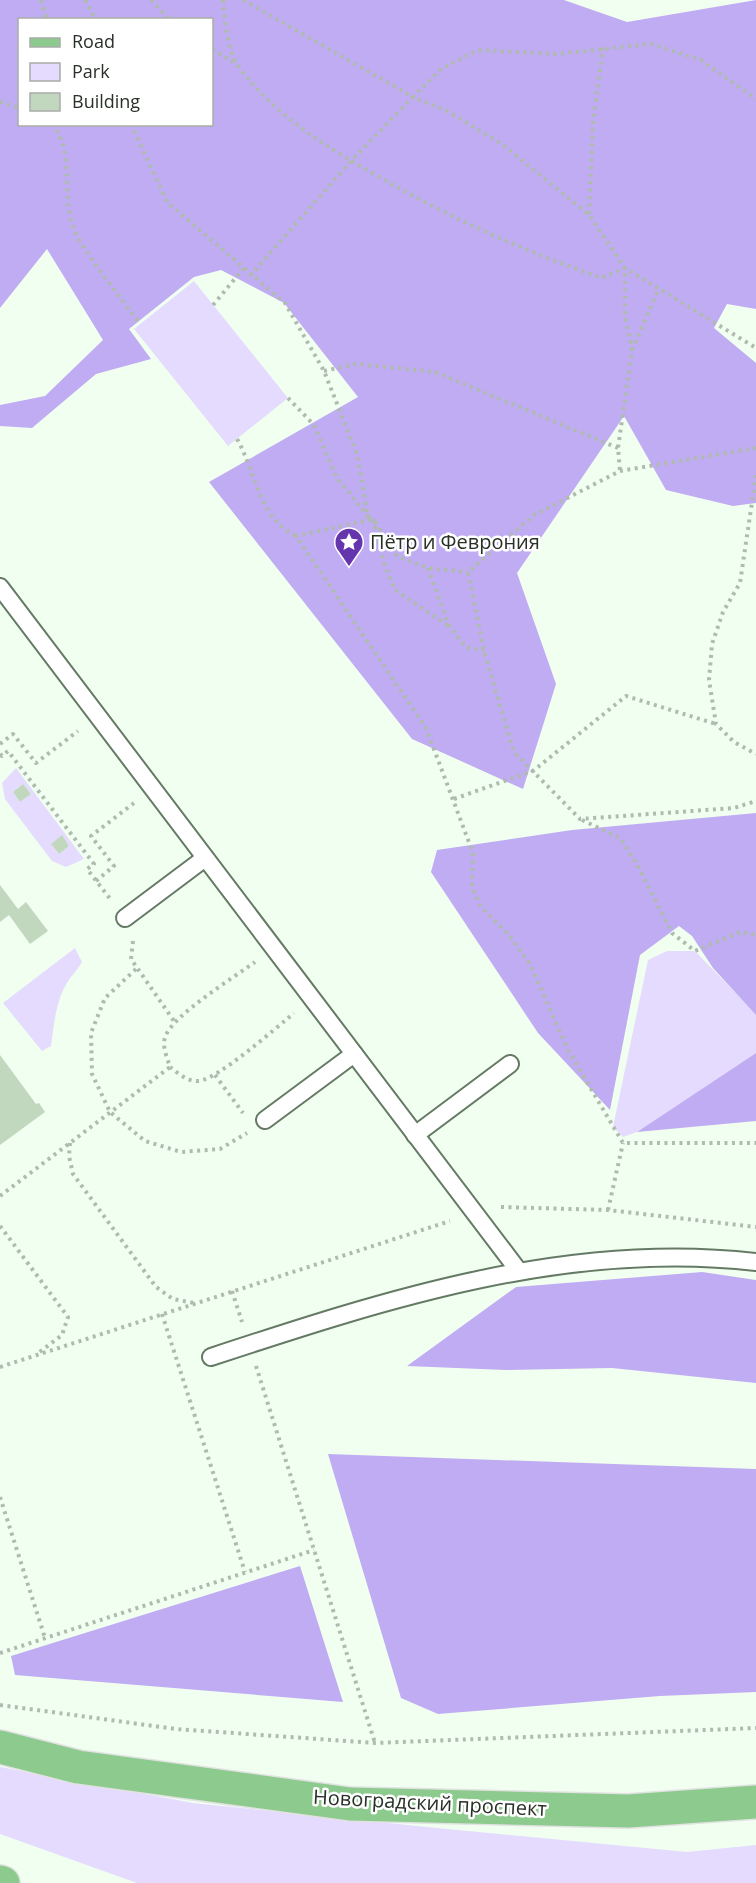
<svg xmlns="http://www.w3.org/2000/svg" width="756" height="1883" viewBox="0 0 756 1883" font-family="'Open Sans',sans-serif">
<rect width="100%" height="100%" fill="#f1fff0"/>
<g fill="#e4dbff" fill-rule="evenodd">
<polygon points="194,281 288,398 228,446 134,329"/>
<path d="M16 768 84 859 66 867 52 861 5 799 2 783ZM23 784 31 794 20 802 13 792ZM62 836 69 846 59 854 51 844Z"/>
<path d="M75 948 82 962C78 969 73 974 68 981 56 1000 54 1024 51 1046L42 1051 3 1003Z"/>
<polygon points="667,951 695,951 756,1014 756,1053 637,1132 623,1137 613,1127 648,960"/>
<polygon points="0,1767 193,1803 447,1829 687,1852 756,1845 756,1883 137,1883 0,1834"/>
</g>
<g fill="#c0acf2" fill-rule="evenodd">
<path d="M0 0H564L627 22 756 0V309L727 304 714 328 756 363V503L733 506 666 490 624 416 517 573 556 684 523 789 412 739 209 482 358 397 284 303 221 270 194 277 129 329 151 359 96 374 32 428 0 426V405L45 396 103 340 47 249 0 308ZM20 20H212V124H20Z"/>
<polygon points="756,813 756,1015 713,968 692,936 679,926 640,955 610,1110 538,1033 431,872 437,850 572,830"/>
<polygon points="756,1053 756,1121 637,1132"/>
<polygon points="702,1272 756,1280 756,1383 612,1368 506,1370 407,1366 516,1287"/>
<polygon points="328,1454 756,1469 756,1692 660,1696 438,1714 401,1698"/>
<polygon points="300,1566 343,1702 15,1675 11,1656"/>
</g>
<g fill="#c1d8bf">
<polygon points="23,784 31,794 20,802 13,792"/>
<polygon points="62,835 69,846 59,854 51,844"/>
<polygon points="0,885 18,909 26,902 48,931 30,944 9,915 0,922"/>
<polygon points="0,1055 36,1104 39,1103 45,1112 0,1145"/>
</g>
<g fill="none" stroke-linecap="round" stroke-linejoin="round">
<g stroke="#657a64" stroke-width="20">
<g id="lane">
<polyline points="0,587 518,1270"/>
<polyline points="125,918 205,858"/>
<polyline points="265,1120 354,1054"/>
<polyline points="415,1135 510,1064"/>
<path d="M211 1357C387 1299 569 1240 756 1262"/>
</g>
</g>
<g stroke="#e1e2e1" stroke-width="36">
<g id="primary">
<polyline points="0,1747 78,1767 350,1804 628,1811 756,1802"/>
<polyline points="0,1882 3,1883"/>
</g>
</g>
<g stroke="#afbbae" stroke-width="4" stroke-dasharray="3 4.5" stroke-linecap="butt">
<polyline points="41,0 47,20"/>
<polyline points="85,0 96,20"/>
<polyline points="151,0 170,20"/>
<path d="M223 0C224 18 228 52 238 66 275 116 328 148 381 178 453 219 523 251 602 278L625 268 756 348"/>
<polyline points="243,0 413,97 441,69 478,50 558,54 651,44 701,60 756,99"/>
<polyline points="212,49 236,64"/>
<polyline points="0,102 20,108"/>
<path d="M52 124C75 151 62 192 72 224 79 248 124 301 140 324"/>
<polyline points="131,124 167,202 285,303 324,371 357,454 368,517 373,519 296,536 426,728 473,853 472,888 481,907 508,934 530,964 568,1050 623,1143 756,1143"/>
<polyline points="589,214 593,123 603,48"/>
<polyline points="250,276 351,161 413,97 447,111 502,144 589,215 625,268 625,314 632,351 618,448 620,471"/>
<polyline points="213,305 243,269"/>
<polyline points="632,350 659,288"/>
<polyline points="324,371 356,364 435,372 618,448"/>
<polyline points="288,398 314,425 337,478 368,516"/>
<path d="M237 439C256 472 258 517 296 536"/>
<polyline points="756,448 620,471 534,515 468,572 484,651 514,752 580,819 734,808 756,801"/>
<polyline points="756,475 740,583 723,612 712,644 709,680 716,724 734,742 756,754"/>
<polyline points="373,519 385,566 395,590 449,626"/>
<polyline points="375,522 397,556 428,568 468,572"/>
<polyline points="428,568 449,626 466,647 484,651"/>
<polyline points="0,744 13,734 36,763 78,731"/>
<polyline points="0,754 2,756 8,751 94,864 87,869 111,900"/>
<polyline points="454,799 533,771 626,696 716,724"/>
<polyline points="582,820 620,838 637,864 672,933 695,951 740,932 756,935"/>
<polyline points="96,881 114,866 91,836 134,803"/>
<polyline points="133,941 131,959 174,1021"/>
<polyline points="136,969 105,998 91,1033 92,1074 110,1112 145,1141 181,1152 220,1149 247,1133"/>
<path d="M170 1067C178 1073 187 1082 199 1081 218 1079 276 1028 294 1013"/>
<polyline points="215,1075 243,1113"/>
<polyline points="70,1143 69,1156 73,1174 156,1287 173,1299 194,1303"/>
<path d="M0 1196 170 1067C167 1057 161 1045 166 1035 175 1014 233 978 255 962"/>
<polyline points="501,1207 608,1210 756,1227"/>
<polyline points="608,1210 623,1143"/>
<polyline points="0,1226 68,1317 62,1335 37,1354"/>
<polyline points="232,1291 242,1322"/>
<polyline points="162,1314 245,1572"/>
<polyline points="256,1366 375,1743"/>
<polyline points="0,1367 450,1221"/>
<polyline points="0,1497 45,1638"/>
<polyline points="0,1653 314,1550"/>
<polyline points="0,1705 176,1729 375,1743 756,1728"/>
</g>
<use href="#lane" stroke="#fff" stroke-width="16"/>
<use href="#primary" stroke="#8cca8d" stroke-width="33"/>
</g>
<defs>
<g id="sight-pin" transform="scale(1.5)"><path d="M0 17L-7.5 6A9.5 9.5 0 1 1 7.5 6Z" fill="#6535ad" stroke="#fff"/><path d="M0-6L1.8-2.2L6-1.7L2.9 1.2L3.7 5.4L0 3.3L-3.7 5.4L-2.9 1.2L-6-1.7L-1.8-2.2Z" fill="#fff"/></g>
</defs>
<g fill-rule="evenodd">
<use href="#sight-pin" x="349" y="542"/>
</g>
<g text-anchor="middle" stroke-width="5" stroke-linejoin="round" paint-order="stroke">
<g font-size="20" fill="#283027" stroke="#fff" text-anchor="start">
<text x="370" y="549">Пётр и Феврония</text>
</g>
<g font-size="20" fill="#283027" stroke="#fff">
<text transform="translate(430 1803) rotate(3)" y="7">Новоградский проспект</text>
</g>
</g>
<rect x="18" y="18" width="195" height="108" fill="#ffffff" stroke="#a9aca9" stroke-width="1.5"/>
<rect x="30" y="38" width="30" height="9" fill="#8cca8d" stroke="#a9aca9" stroke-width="1.5"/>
<text x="72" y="48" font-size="18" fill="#283027">Road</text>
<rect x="30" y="63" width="30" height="18" fill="#e4dbff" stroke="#a9aca9" stroke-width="1.5"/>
<text x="72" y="78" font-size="18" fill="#283027">Park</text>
<rect x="30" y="93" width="30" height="18" fill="#c1d8bf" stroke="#a9aca9" stroke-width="1.5"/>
<text x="72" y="108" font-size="18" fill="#283027">Building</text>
</svg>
